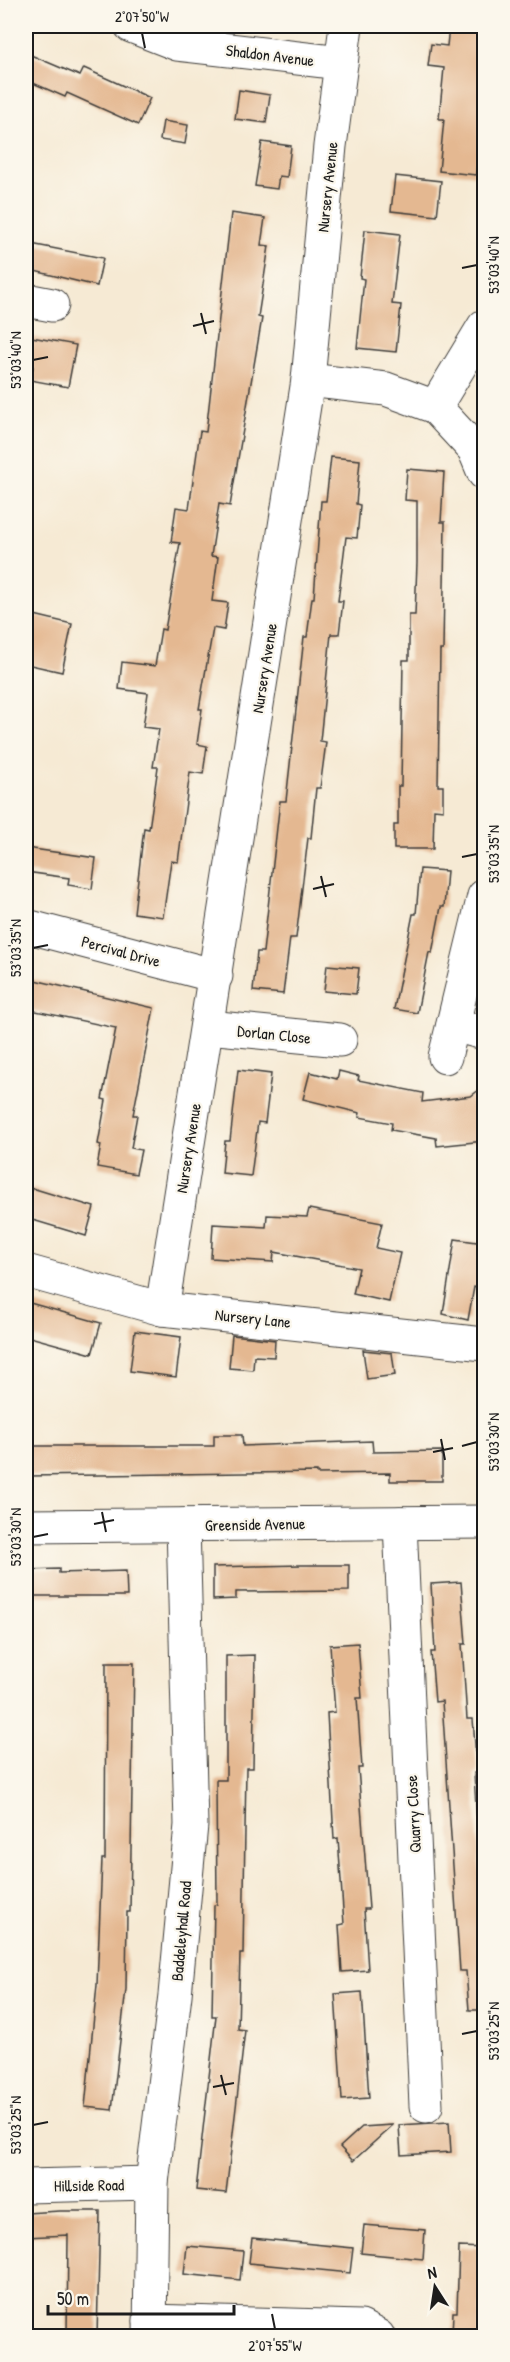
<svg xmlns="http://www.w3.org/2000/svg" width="510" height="2362" viewBox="0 0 510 2362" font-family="'Patrick Hand',sans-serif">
<rect width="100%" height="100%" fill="#fbf7ec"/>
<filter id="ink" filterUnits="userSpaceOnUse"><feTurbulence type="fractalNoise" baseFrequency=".0167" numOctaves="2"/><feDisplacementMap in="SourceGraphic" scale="12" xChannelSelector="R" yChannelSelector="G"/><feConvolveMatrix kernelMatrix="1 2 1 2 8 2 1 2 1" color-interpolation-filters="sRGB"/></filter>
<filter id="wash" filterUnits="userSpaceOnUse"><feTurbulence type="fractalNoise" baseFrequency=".008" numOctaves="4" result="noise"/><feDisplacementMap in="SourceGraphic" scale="24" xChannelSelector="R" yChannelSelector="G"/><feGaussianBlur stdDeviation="1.35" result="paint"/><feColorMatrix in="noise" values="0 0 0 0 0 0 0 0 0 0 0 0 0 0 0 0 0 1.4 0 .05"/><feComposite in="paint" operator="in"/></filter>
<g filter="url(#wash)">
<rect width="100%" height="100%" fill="#f6ead4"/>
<g id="blocks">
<g fill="#e4b891">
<polygon points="461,26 483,26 480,51 484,52 484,75 476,175 439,171 444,119 439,119 444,68 428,66 431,44 447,46 449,27 461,29"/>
<polygon points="26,53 80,76 84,68 150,98 138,125 67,93 65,97 26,80"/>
<polygon points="239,90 270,95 266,123 235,119"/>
<polygon points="163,121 188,125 185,144 160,140"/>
<polygon points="262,142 291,146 287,177 279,176 277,189 255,186"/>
<polygon points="395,176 441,181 437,216 391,211"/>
<polygon points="231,213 265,218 261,245 269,246 258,317 262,318 230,506 219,504 211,556 218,557 212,601 228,603 224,630 213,628 199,709 202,709 197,744 207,746 203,774 190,772 178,862 171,861 163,917 134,913 144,828 149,829 158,767 153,767 159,729 143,727 148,693 119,689 122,662 155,666 161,629 165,630 180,543 171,542 176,507 189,509 200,431 206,432"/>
<polygon points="365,230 400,234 392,304 401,305 396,352 357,348 364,279 360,278"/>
<polygon points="26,243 103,258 97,286 26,269"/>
<polygon points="26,336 76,345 68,387 30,380 33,367 26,365"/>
<polygon points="331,457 360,460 356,504 360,505 357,538 346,537 338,601 343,601 339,634 331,634 320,741 326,742 320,788 316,788 311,838 308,838 296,938 290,938 283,994 253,991 257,952 263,952 280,801 286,801 304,637 307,637 312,598 314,598 321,501 326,501"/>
<polygon points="407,469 444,472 441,522 445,522 443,650 440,650 438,786 443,786 443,810 434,809 433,849 394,849 394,825 398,825 398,786 401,786 403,660 409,660 409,615 415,615 417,563 417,501 405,500"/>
<polygon points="26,613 72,624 62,672 26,664"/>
<polygon points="26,848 96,858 92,889 68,885 69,878 26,872"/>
<polygon points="420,869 447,871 444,907 441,907 432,953 429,952 417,1013 394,1009 413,914 416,914"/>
<polygon points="327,965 359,968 356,994 324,991"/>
<polygon points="26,978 154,1008 133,1115 137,1115 131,1148 141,1150 136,1174 97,1167 101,1145 98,1144 106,1100 102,1099 116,1028 26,1009"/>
<polygon points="238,1070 271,1074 265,1123 258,1122 251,1176 222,1173 225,1141 230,1141"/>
<polygon points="339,1071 359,1076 358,1080 423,1093 422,1102 471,1096 484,1086 484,1141 437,1146 436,1138 391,1130 392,1123 359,1117 360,1113 303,1099 310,1072 337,1079"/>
<polygon points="32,1188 94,1207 86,1236 26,1218"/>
<polygon points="309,1209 382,1223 376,1248 400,1253 389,1302 353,1294 359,1268 274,1252 273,1262 211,1258 213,1224 266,1227 267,1215 307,1217"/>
<polygon points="455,1239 484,1243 484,1288 474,1287 468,1320 443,1314"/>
<polygon points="30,1303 101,1323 92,1354 26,1336 26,1321"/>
<polygon points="135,1331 181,1337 176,1377 130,1371"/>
<polygon points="232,1335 275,1340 274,1357 254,1356 253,1370 229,1368"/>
<polygon points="363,1350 392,1353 395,1375 367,1379"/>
<polygon points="214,1435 242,1435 243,1446 372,1441 373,1452 442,1451 442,1481 390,1481 390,1473 317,1474 317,1472 28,1476 28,1446 214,1446"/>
<polygon points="301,1565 349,1565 349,1591 236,1592 236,1599 213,1600 213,1567"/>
<polygon points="59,1569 59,1573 126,1571 127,1596 26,1596 26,1570"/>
<polygon points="461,1582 466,1644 462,1644 467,1719 473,1719 477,1772 474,1773 484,1935 484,2010 469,2010 466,1971 460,1971 442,1701 435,1702 431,1652 435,1652 431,1584"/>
<polygon points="358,1643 362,1698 357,1698 362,1768 358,1768 369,1909 364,1909 368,1970 342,1972 339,1925 344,1924 338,1838 334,1839 327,1713 335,1712 330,1645"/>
<polygon points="255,1655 253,1768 246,1768 243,1954 240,1954 238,2029 245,2030 226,2193 196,2190 216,2016 212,2016 214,1905 217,1904 216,1780 226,1780 226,1656"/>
<polygon points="106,1663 134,1663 130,1912 127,1912 126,1989 112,2110 85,2107 97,1985 102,1859 105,1859"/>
<polygon points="362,1992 369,2098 342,2100 335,1994"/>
<polygon points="449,2122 451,2152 401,2155 399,2125"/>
<polygon points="393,2125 353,2161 340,2147 362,2127"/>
<polygon points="60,2211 100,2211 97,2337 67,2337 68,2235 26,2237 26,2213"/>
<polygon points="364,2225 425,2230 423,2259 361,2253"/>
<polygon points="252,2238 353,2248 350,2273 249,2263"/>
<polygon points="187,2246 243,2251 240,2280 184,2274"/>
<polygon points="459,2247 484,2248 484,2304 480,2304 479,2337 452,2337 453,2312 457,2312"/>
</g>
</g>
</g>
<g filter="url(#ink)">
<use href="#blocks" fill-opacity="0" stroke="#3d3b38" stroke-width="1.5"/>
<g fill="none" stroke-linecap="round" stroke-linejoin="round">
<g stroke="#3d3b38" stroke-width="35">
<g id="minor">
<polyline points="131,26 177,44 341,63"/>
<polyline points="26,300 52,305"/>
<polyline points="308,380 386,389 435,407 474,449 484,473"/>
<polyline points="435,407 484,326"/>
<polyline points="26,926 216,976"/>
<polyline points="453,1025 484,1033"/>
<polyline points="208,1027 340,1040"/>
<polyline points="445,1057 484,896"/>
<polyline points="26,1271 162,1309 484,1344"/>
<polyline points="162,1309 308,380 330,146 346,26"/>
<polyline points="400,1523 426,2106"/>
<polyline points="26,1526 484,1522"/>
<polyline points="26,2186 152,2183"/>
<polyline points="150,2321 361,2327 378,2336"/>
<polyline points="150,2336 152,2183 175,1995 191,1825 183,1525"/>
</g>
</g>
<use href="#minor" stroke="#fff" stroke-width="33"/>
</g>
</g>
<path fill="none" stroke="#1c1c1c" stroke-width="2" d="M142 33 145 48M462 268 477 265M201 313 206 334M193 326 214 321M33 360 48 357M462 857 477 854M321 876 326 897M313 889 334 884M33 948 48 945M441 1439 445 1460M462 1446 477 1442M433 1452 453 1448M102 1512 106 1532M94 1524 114 1520M33 1537 48 1534M462 2034 477 2031M221 2075 226 2095M213 2087 234 2083M33 2125 48 2122M272 2314 275 2329"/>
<g text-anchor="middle" stroke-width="4.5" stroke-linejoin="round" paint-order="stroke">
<g font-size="16" fill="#1c1c1c" stroke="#fbf7ec">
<text transform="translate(270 55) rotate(7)" y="6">Shaldon Avenue</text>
<text transform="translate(327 187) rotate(-84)" y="6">Nursery Avenue</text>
<text transform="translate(264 668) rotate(-81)" y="6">Nursery Avenue</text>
<text transform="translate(121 951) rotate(15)" y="6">Percival Drive</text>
<text transform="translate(274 1034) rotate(6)" y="6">Dorlan Close</text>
<text transform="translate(188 1148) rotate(-81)" y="6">Nursery Avenue</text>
<text transform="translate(253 1318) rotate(6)" y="6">Nursery Lane</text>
<text transform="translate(255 1524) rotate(-1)" y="6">Greenside Avenue</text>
<text transform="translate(413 1814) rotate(-93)" y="6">Quarry Close</text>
<text transform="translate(181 1931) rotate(-85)" y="6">Baddeleyhall Road</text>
<text transform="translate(89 2185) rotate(-1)" y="6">Hillside Road</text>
</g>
</g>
<rect width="510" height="2362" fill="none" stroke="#fbf7ec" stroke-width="66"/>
<g transform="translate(435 2287) rotate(348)" stroke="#fbf7ec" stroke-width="4.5" paint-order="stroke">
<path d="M0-4.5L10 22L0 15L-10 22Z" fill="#1c1c1c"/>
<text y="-9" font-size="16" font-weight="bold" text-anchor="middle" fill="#1c1c1c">N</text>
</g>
<path d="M48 2305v9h186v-9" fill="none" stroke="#1c1c1c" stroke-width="3"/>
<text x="57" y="2305" font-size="18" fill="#1c1c1c" stroke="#fbf7ec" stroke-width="4.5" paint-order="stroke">50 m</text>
<rect x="33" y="33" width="444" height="2296" fill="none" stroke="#1c1c1c" stroke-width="2"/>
<g font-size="15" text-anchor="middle" fill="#1c1c1c">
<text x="142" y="22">2°07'50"W</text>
<text transform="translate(494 265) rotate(-90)" y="5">53°03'40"N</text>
<text transform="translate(16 360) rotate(-90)" y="5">53°03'40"N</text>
<text transform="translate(494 854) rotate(-90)" y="5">53°03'35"N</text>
<text transform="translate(16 948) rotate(-90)" y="5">53°03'35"N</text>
<text transform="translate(494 1442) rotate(-90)" y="5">53°03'30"N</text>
<text transform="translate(16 1537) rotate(-90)" y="5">53°03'30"N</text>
<text transform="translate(494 2031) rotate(-90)" y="5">53°03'25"N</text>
<text transform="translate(16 2125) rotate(-90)" y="5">53°03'25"N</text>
<text x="275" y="2351">2°07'55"W</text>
</g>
</svg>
